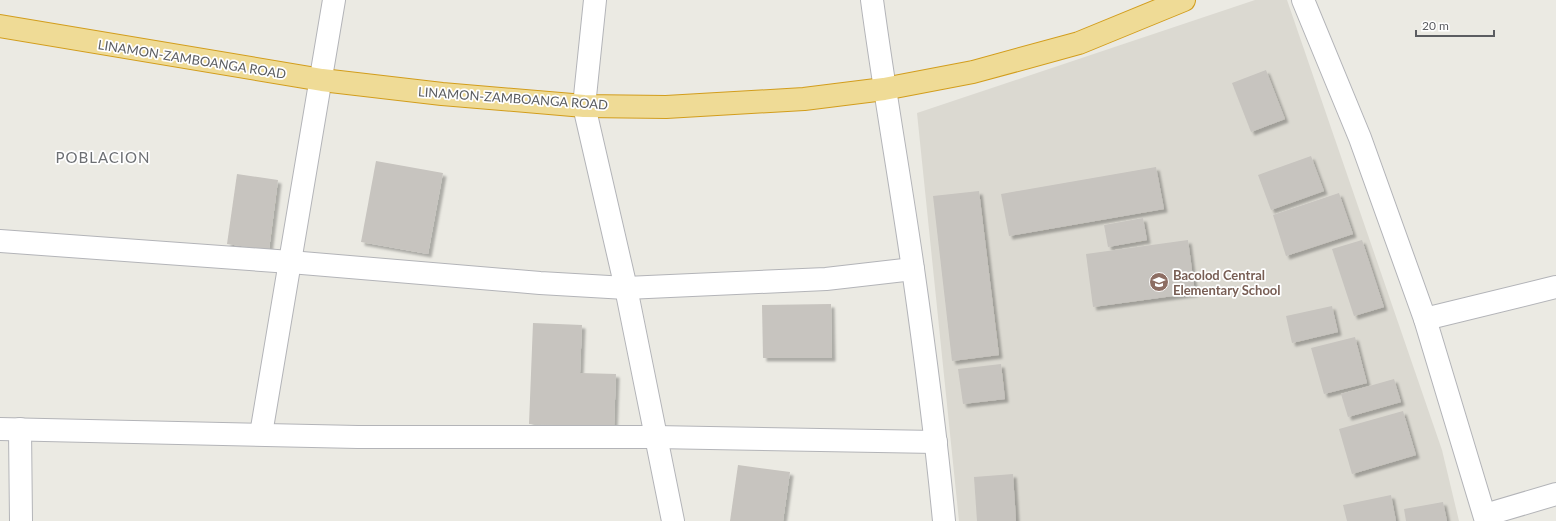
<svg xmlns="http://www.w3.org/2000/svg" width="1556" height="521" viewBox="0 0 1556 521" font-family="Lato,sans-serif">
<defs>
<filter id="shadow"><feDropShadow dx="3.5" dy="3.5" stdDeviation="1" flood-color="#0004"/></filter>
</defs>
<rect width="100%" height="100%" fill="#ebeae3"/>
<polygon fill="#dbd9d1" points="1255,0 1287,0 1442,450 1459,521 959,521 917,113"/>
<g fill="#c7c4bf" filter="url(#shadow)">
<polygon points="1266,70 1285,119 1251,132 1232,83"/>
<polygon points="1311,156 1324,191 1271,210 1258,175"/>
<polygon points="376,161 443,173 428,254 361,242"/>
<polygon points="1156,167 1164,209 1009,236 1001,194"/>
<polygon points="237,174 278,180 269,250 227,244"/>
<polygon points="979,191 999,355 952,361 933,196"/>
<polygon points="1339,193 1353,234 1286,256 1273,215"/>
<polygon points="1143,218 1147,240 1108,247 1104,225"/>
<polygon points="1188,240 1195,293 1093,307 1086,254"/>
<polygon points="1362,240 1384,307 1354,316 1332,249"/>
<polygon points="831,304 832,358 763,358 762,305"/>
<polygon points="1332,306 1338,332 1292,343 1286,316"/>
<polygon points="533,323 582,325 580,373 616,374 614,427 529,424"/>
<polygon points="1355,337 1367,383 1324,394 1311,348"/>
<polygon points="1001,364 1005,399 963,404 958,369"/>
<polygon points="1394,379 1401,402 1348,417 1341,394"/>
<polygon points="1403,411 1416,455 1352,474 1339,429"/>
<polygon points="738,465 790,472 783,521 730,521"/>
<polygon points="1013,474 1016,521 977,521 974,477"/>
<polygon points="1391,495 1396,521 1347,521 1343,505"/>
<polygon points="1443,502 1447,521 1406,521 1404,509"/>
</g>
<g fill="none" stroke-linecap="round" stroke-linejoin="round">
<g stroke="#b3b4b8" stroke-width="24">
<g id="street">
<polyline points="595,0 584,106 626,288 673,521"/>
<path d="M872 0C884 90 900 179 913 269 925 353 936 437 944 521"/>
<polyline points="1303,0 1360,138 1425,319 1486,521"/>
<polyline points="0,241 290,262 540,283 626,288 826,279 913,269"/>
<polyline points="1425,319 1556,287"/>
<polyline points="0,429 358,437 655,437 936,442"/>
<polyline points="20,429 21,521"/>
<polyline points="261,434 334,0"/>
<polyline points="1485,515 1556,494"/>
</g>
</g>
<g stroke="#d29d1c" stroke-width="24">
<polyline id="highway" points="0,26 322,80 442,94 584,106 666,107 804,99 884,89 973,72 1079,43 1184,0"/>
</g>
<use href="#street" stroke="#fff" stroke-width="22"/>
<use href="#highway" stroke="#efdb96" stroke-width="22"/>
</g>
<defs>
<g id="school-disc" transform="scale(1)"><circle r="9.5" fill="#8d6e63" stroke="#fff"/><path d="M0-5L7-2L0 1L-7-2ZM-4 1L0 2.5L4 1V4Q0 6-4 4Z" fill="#fff"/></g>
</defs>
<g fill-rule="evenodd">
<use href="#school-disc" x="1159" y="282"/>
</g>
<g text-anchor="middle" stroke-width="3.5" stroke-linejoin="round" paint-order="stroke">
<g font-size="13" fill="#5b5d61" stroke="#fff">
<text transform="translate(192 59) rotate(9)" y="5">LINAMON-ZAMBOANGA ROAD</text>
<text transform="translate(513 98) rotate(4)" y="5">LINAMON-ZAMBOANGA ROAD</text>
</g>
<g font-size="13" font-weight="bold" fill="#785e54" stroke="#fff" text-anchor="start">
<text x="1173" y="280">Bacolod Central<tspan x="1173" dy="15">Elementary School</tspan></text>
</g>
<g font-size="15" letter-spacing="1" fill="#6c6f73" stroke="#fff">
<text x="103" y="163">POBLACION</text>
</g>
</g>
<path d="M1416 30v6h78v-6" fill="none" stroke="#5b5d61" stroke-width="2"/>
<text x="1422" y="30" font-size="12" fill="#5b5d61" stroke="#ffffff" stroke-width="3" paint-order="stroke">20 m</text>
</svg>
